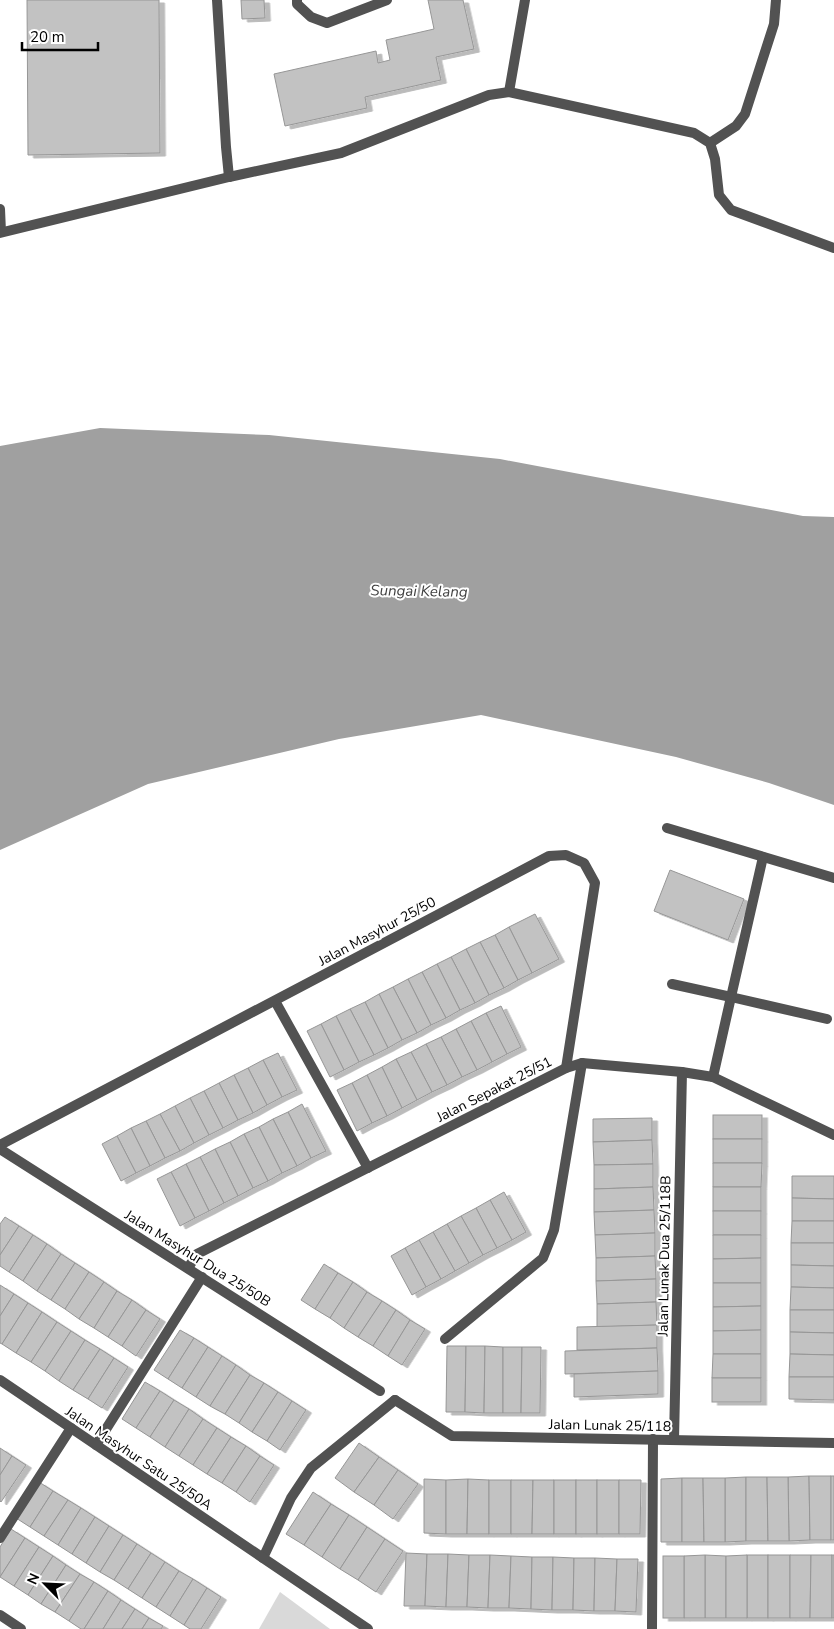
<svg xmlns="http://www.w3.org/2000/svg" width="834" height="1629" viewBox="0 0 834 1629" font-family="'Nunito Sans',sans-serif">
<defs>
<filter id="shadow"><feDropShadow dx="5.5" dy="3" stdDeviation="0" flood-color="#0004"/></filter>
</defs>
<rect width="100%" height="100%" fill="#fff"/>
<polygon fill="#d9d9d9" points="280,1592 330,1629 259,1629"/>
<polygon fill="#a0a0a0" points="100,428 269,435 500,459 803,516 834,517 834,805 769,783 676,757 481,715 339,739 148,784 0,850 0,446"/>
<g fill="#c2c2c2" stroke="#969696" filter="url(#shadow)">
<polygon points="27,0 159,0 160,153 28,155"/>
<polygon points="241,0 264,0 265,18 242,19"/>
<polygon points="428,0 463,0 474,49 436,57 441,80 365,97 367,108 285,126 274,74 376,51 378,63 390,60 386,40 434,29"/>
<polygon points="670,870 744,899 728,940 654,911"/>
<polygon points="535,914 559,959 532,973 509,927"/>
<polygon points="509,927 532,973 518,980 495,935"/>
<polygon points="495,935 518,980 504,988 480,942"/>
<polygon points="480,942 504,988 489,995 466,949"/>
<polygon points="466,949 489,995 475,1003 451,957"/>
<polygon points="451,957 475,1003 460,1010 437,964"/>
<polygon points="437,964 460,1010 446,1018 422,972"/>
<polygon points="422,972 446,1018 431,1025 408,979"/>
<polygon points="408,979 431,1025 417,1033 393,987"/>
<polygon points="393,987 417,1033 402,1040 379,994"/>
<polygon points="379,994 402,1040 388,1048 365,1002"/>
<polygon points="365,1002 388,1048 374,1055 350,1009"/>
<polygon points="501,1006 521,1047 507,1054 486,1013"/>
<polygon points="350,1009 374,1055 359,1062 336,1016"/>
<polygon points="486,1013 507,1054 492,1062 471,1021"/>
<polygon points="336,1016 359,1062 344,1070 321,1024"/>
<polygon points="471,1021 492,1062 477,1070 456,1029"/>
<polygon points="321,1024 344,1070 330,1077 307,1031"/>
<polygon points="456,1029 477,1070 462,1077 441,1037"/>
<polygon points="441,1037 462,1077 447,1085 426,1044"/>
<polygon points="426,1044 447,1085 432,1092 411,1052"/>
<polygon points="411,1052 432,1092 417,1100 396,1059"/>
<polygon points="278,1053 297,1090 282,1097 263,1060"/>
<polygon points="396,1059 417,1100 402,1108 382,1067"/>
<polygon points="263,1060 282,1097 267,1105 248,1068"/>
<polygon points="382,1067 402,1108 387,1116 367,1075"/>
<polygon points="248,1068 267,1105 253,1113 234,1075"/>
<polygon points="234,1075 253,1113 238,1120 219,1083"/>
<polygon points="367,1075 387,1116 372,1123 352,1083"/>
<polygon points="219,1083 238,1120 223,1128 204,1091"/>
<polygon points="352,1083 372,1123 357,1131 337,1090"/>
<polygon points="204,1091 223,1128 209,1135 190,1098"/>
<polygon points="190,1098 209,1135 194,1143 175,1106"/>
<polygon points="302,1104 326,1151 311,1158 288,1112"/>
<polygon points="175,1106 194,1143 180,1151 160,1114"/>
<polygon points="288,1112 311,1158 297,1166 273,1119"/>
<polygon points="160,1114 180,1151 165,1158 146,1121"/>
<rect x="713" y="1115" width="49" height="24"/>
<polygon points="652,1118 652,1140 593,1142 593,1119"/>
<polygon points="273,1119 297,1166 282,1173 259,1127"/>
<polygon points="146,1121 165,1158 150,1166 131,1128"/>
<polygon points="259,1127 282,1173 268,1181 244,1134"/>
<polygon points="131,1128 150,1166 136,1173 117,1136"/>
<polygon points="244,1134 268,1181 253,1188 230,1142"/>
<polygon points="117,1136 136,1173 121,1181 102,1144"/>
<rect x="713" y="1139" width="49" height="24"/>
<polygon points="652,1140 653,1164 594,1165 593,1142"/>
<polygon points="230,1142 253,1188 238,1196 215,1149"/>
<polygon points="215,1149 238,1196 224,1203 200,1157"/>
<polygon points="200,1157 224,1203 209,1211 186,1164"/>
<polygon points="713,1163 762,1163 761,1187 713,1187"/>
<polygon points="186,1164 209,1211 195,1218 171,1172"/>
<polygon points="653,1164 653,1187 594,1189 594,1165"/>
<polygon points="171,1172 195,1218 180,1226 157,1179"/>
<polygon points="792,1176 834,1176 834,1199 792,1198"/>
<polygon points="653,1187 654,1210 594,1212 594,1189"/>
<rect x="713" y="1187" width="48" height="24"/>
<polygon points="504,1192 526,1232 512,1240 490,1200"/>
<polygon points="792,1198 834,1199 834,1221 792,1221"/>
<polygon points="490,1200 512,1240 497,1248 476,1208"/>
<polygon points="476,1208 497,1248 483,1255 461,1216"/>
<polygon points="654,1210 655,1233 595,1235 594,1212"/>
<rect x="713" y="1211" width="48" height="24"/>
<polygon points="461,1216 483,1255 469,1263 447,1224"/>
<polygon points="5,1217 19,1226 0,1255 0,1224"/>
<polygon points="792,1221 834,1221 834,1243 791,1243"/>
<polygon points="447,1224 469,1263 455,1271 433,1232"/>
<polygon points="19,1226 33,1235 9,1272 0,1266 0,1255"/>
<polygon points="433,1232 455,1271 441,1279 419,1240"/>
<polygon points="655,1233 655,1256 596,1258 595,1235"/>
<polygon points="33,1235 47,1244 23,1281 9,1272"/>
<polygon points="713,1235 761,1235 761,1258 713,1259"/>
<polygon points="419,1240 441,1279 426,1287 405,1248"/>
<polygon points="791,1243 834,1243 834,1266 791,1265"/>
<polygon points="47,1244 61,1254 37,1291 23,1281"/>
<polygon points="405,1248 426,1287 412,1295 391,1256"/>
<polygon points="61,1254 75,1263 51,1300 37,1291"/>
<polygon points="655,1256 656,1279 596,1281 596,1258"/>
<polygon points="761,1258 761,1283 713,1283 713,1259"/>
<polygon points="75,1263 89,1272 65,1309 51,1300"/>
<polygon points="324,1264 338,1273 315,1309 301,1300"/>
<polygon points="791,1265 834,1266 834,1288 791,1287"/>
<polygon points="89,1272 104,1282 79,1319 65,1309"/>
<polygon points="338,1273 353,1282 330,1318 315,1309"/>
<polygon points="656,1279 656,1302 597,1304 596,1281"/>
<polygon points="104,1282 117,1291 94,1328 79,1319"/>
<polygon points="353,1282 367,1292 344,1328 330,1318"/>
<polygon points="713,1283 761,1283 761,1306 713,1307"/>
<polygon points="0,1285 14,1294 0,1316"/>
<polygon points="791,1287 834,1288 834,1310 790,1310"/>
<polygon points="117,1291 132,1300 108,1337 94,1328"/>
<polygon points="367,1292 382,1301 358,1337 344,1328"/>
<polygon points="14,1294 28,1303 2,1344 0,1343 0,1316"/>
<polygon points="132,1300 146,1310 122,1346 108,1337"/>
<polygon points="382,1301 396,1310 373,1346 358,1337"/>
<polygon points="656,1302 657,1325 597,1327 597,1304"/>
<polygon points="28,1303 42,1312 16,1353 2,1344"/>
<polygon points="761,1306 761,1330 713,1331 713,1307"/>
<polygon points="146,1310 160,1319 136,1356 122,1346"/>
<polygon points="396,1310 410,1320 388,1356 373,1346"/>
<polygon points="790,1310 834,1310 834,1333 790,1332"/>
<polygon points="42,1312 57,1322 31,1362 16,1353"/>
<polygon points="410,1320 425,1329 402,1365 388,1356"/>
<polygon points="57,1322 71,1331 45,1371 31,1362"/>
<polygon points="657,1325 657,1348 577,1350 577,1327"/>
<polygon points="180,1330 194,1338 168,1379 154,1370"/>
<polygon points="761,1330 761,1354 713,1354 713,1331"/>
<polygon points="71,1331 85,1340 59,1381 45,1371"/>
<polygon points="790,1332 834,1333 834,1355 790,1354"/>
<polygon points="194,1338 208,1347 182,1388 168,1379"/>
<polygon points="85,1340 100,1349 73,1390 59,1381"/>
<polygon points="447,1346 466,1346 465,1412 446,1412"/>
<polygon points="466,1346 485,1346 484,1413 465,1412"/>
<polygon points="485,1346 503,1347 503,1413 484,1413"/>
<polygon points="208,1347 222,1356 196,1397 182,1388"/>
<polygon points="503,1347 522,1347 521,1413 503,1413"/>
<polygon points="522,1347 541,1347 540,1413 521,1413"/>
<polygon points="657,1348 658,1371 565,1374 565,1351"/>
<polygon points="100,1349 114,1358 88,1399 73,1390"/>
<polygon points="713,1354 761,1354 761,1378 712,1378"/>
<polygon points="790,1354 834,1355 834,1377 789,1377"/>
<polygon points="222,1356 236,1365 210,1406 196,1397"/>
<polygon points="114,1358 128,1367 102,1408 88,1399"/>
<polygon points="236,1365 250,1375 225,1414 210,1406"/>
<polygon points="658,1371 658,1394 574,1397 574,1374"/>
<polygon points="250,1375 264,1383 239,1423 225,1414"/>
<polygon points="789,1377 834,1377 834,1400 789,1399"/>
<rect x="712" y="1378" width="49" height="24"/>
<polygon points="145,1382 160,1391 136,1428 122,1419"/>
<polygon points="264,1383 278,1392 252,1432 239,1423"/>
<polygon points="160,1391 174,1400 150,1437 136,1428"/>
<polygon points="278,1392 292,1401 267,1441 252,1432"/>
<polygon points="174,1400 189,1409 165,1447 150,1437"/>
<polygon points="292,1401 306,1410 280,1450 267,1441"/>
<polygon points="189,1409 203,1419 179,1456 165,1447"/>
<polygon points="203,1419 217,1428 193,1465 179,1456"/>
<polygon points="217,1428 231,1437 207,1474 193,1465"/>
<polygon points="231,1437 246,1446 222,1483 207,1474"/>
<polygon points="359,1443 379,1457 354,1492 335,1478"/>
<polygon points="246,1446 260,1456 236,1492 222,1483"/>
<polygon points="0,1448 12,1456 0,1475"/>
<polygon points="12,1456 26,1465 1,1502 0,1501 0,1475"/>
<polygon points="260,1456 274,1465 250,1502 236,1492"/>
<polygon points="379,1457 398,1470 374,1505 354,1492"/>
<polygon points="398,1470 418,1484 393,1519 374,1505"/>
<polygon points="809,1476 810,1540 789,1541 788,1477"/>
<polygon points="809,1476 831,1476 831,1540 810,1540"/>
<rect x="831" y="1476" width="3" height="64"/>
<polygon points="746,1477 746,1541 725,1542 725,1478"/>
<polygon points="746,1477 767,1477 768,1541 746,1541"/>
<polygon points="767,1477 788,1477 789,1541 768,1541"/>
<polygon points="682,1478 682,1542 661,1542 661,1479"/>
<polygon points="682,1478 703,1478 704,1542 682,1542"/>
<polygon points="703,1478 725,1478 725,1542 704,1542"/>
<polygon points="424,1479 446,1480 446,1534 424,1533"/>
<polygon points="468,1479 467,1534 446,1534 446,1480"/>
<polygon points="468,1479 489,1480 489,1534 467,1534"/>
<rect x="489" y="1480" width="22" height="54"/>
<polygon points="511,1480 533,1480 532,1534 511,1534"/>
<polygon points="533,1480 554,1480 554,1534 532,1534"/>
<rect x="554" y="1480" width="22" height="54"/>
<rect x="576" y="1480" width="21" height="54"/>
<rect x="597" y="1480" width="22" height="54"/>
<polygon points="619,1480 641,1480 640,1534 619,1534"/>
<polygon points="39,1482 53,1491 30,1527 16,1518"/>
<polygon points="53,1491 68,1500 44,1536 30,1527"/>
<polygon points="313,1492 331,1504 304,1545 286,1534"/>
<polygon points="68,1500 81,1508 58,1545 44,1536"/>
<polygon points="331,1504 349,1515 322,1557 304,1545"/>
<polygon points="81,1508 95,1517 72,1554 58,1545"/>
<polygon points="349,1515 367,1527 340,1569 322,1557"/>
<polygon points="95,1517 109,1526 86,1563 72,1554"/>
<polygon points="109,1526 123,1535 100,1572 86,1563"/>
<polygon points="367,1527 385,1539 358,1580 340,1569"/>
<polygon points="11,1529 25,1538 0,1577 0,1547"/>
<polygon points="123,1535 137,1544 114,1580 100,1572"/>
<polygon points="25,1538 39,1547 14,1586 0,1577"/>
<polygon points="385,1539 403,1551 376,1592 358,1580"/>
<polygon points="137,1544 151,1553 128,1589 114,1580"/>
<polygon points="39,1547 53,1556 28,1595 14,1586"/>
<polygon points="151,1553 165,1562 142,1598 128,1589"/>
<polygon points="406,1553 427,1554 425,1606 404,1606"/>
<polygon points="427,1554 448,1554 446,1607 425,1606"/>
<polygon points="448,1554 469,1555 467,1607 446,1607"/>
<polygon points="469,1555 490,1555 488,1608 467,1607"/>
<polygon points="490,1555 511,1556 509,1608 488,1608"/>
<polygon points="705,1555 726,1556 726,1618 705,1618"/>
<polygon points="705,1555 705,1618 684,1618 684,1556"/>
<rect x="747" y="1555" width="21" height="63"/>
<polygon points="747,1555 747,1618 726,1618 726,1556"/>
<rect x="768" y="1555" width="22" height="63"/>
<polygon points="790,1555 811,1555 810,1618 790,1618"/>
<polygon points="811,1555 832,1555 832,1618 810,1618"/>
<rect x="832" y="1555" width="2" height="63"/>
<polygon points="53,1556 66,1565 41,1604 28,1595"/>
<polygon points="511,1556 532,1557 531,1609 509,1608"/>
<rect x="663" y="1556" width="21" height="62"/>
<polygon points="532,1557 553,1557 552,1610 531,1609"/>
<polygon points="553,1557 574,1558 573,1610 552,1610"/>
<polygon points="574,1558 595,1558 594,1611 573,1610"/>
<polygon points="595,1558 617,1559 615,1611 594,1611"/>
<polygon points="617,1559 638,1559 636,1612 615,1611"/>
<polygon points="165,1562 179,1571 156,1607 142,1598"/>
<polygon points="66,1565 80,1574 55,1612 41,1604"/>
<polygon points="179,1571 193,1579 170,1616 156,1607"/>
<polygon points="80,1574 94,1582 69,1621 55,1612"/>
<polygon points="193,1579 207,1588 184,1625 170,1616"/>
<polygon points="94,1582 108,1591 84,1629 81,1629 69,1621"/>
<polygon points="207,1588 221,1597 201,1629 190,1629 184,1625"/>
<polygon points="108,1591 121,1600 103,1629 84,1629"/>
<polygon points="121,1600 135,1609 122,1629 103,1629"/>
<polygon points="135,1609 149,1618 142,1629 122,1629"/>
<polygon points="149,1618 163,1626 161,1629 142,1629"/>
</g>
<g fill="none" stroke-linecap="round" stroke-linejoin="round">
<g stroke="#525252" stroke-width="10">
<polyline points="217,0 226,147 229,177"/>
<polyline points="710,143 736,126 745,114 774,24 776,0"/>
<polyline points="0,209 1,232"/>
<polyline points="667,828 834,878"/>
<polyline points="763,857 731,997 827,1019"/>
<polyline points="672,984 731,997 713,1077"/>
<polyline points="275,1001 368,1168"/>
<polyline points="445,1339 543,1258 554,1230 582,1063"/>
<polyline points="96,1445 202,1277"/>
<polyline points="0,1538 71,1428"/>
<polyline points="263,1558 291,1498 311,1468 395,1400"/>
<polyline points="652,1629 653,1439"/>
</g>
<g stroke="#525252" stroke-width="10">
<polyline points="297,0 297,4 311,17 327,23 387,0"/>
<polyline points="509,92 525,0"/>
<polyline points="0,233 229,177 341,153 489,95 509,92 694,133 710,143 715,159 719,195 731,210 834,248"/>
<polyline points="0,1145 549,856 566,855 584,863 595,883 566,1068"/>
<polyline points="0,1149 380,1391"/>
<polyline points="188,1268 197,1254 566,1068 582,1063 682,1072 713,1077 834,1135"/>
<polyline points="0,1380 368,1629"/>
<polyline points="395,1400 452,1436 834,1443"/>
<polyline points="674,1440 682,1072"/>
<polyline points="0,1615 21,1629"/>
</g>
</g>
<g text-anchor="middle" stroke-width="4" stroke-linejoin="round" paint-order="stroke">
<g font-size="14" fill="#000" stroke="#fff">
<text transform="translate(377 931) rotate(-28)" y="5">Jalan Masyhur 25/50</text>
<text transform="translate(494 1089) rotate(-27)" y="5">Jalan Sepakat 25/51</text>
<text transform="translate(664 1256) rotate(-89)" y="5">Jalan Lunak Dua 25/118B</text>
<text transform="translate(198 1258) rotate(32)" y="5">Jalan Masyhur Dua 25/50B</text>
<text transform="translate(610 1425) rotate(1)" y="5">Jalan Lunak 25/118</text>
<text transform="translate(139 1458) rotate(34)" y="5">Jalan Masyhur Satu 25/50A</text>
</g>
<g font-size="15" font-style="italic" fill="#414141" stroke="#fff">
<text transform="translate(419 591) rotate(1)" y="5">Sungai Kelang</text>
</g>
</g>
<g transform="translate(45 1584) rotate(294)" stroke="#ffffff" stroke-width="4" paint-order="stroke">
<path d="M0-4L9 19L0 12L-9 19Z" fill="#000000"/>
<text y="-8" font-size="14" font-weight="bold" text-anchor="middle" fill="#000000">N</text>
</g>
<path d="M22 42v8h76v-8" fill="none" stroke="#000000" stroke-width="2.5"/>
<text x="30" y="42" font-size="15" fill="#000000" stroke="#ffffff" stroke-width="4" paint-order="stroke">20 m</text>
</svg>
